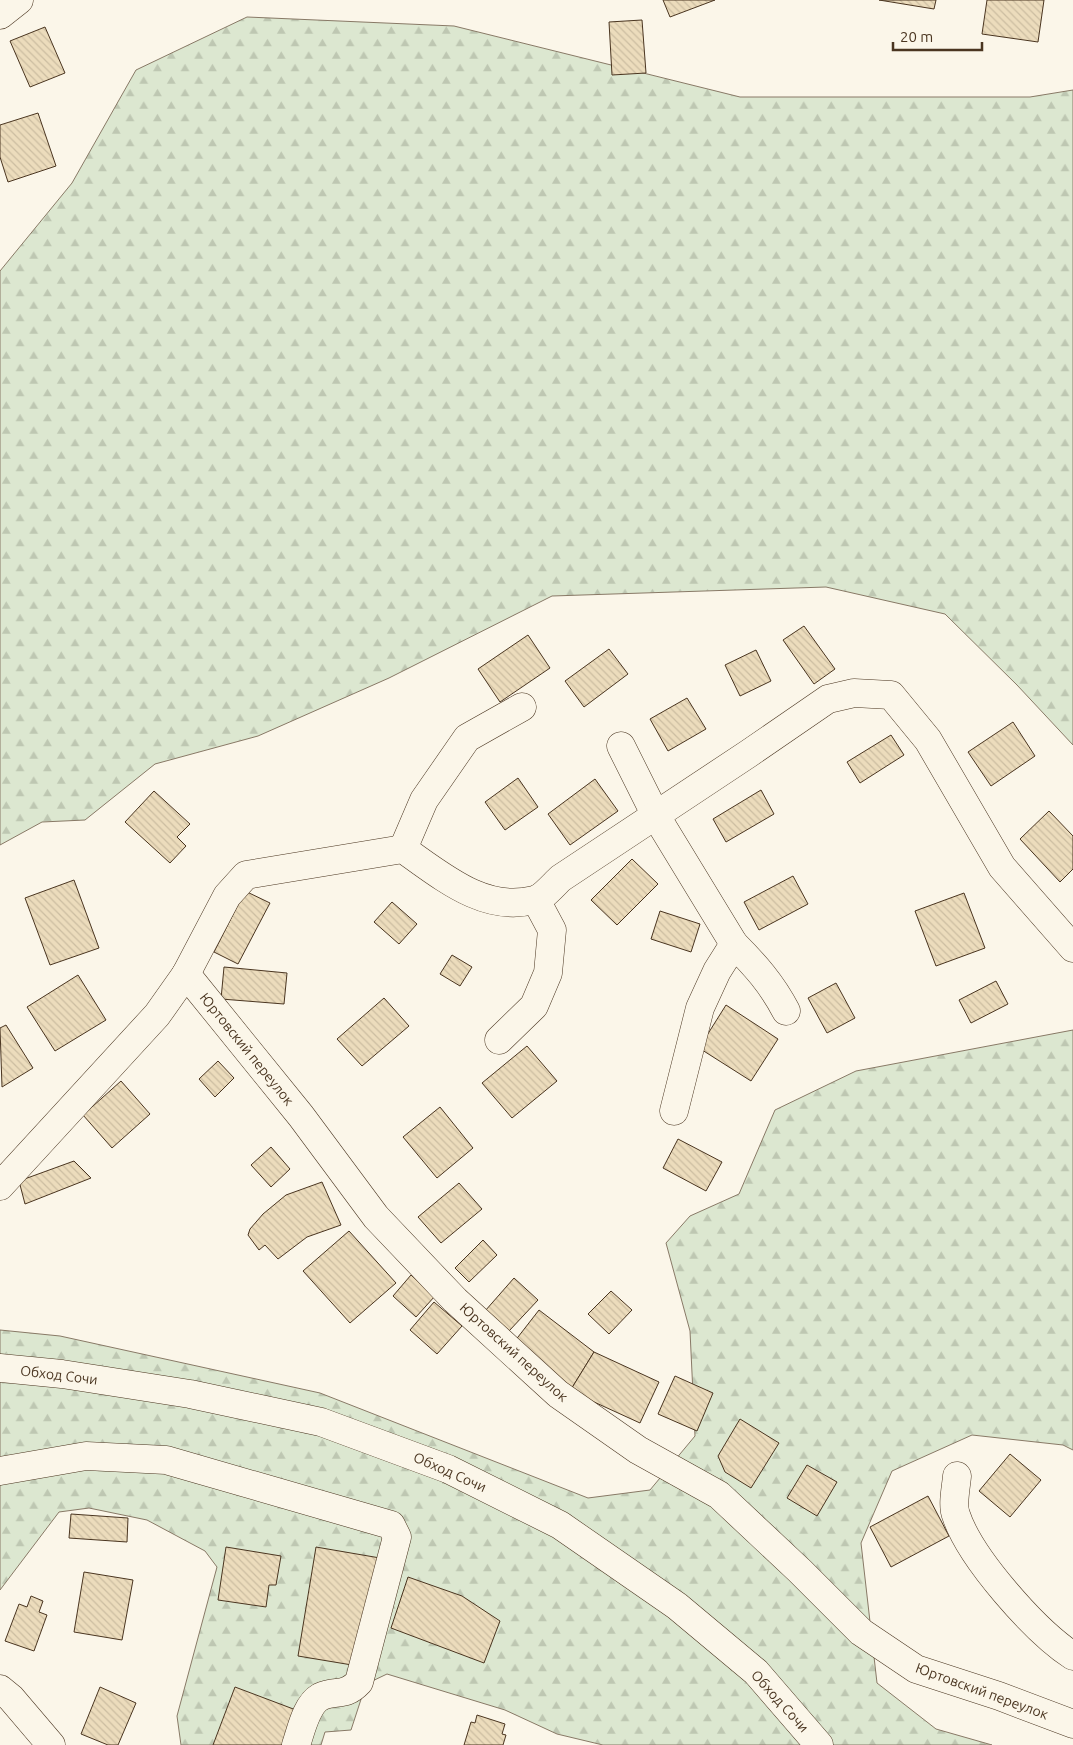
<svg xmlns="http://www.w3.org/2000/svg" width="1073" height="1745" viewBox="0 0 1073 1745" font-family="Ubuntu,sans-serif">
<defs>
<pattern id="forest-firs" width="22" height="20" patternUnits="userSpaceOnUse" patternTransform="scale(1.25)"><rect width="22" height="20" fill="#dce7d0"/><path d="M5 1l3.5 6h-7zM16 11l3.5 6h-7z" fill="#bec7b2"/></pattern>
<pattern id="building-back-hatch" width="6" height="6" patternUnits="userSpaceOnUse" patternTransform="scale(1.25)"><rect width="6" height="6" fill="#ecdcbc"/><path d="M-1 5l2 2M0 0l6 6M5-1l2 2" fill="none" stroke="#ccbda1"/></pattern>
</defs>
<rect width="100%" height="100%" fill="#fbf6e9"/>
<g fill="url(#forest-firs)" stroke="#887966">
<polygon points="247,17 454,26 740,97 1030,97 1073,90 1073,745 1017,685 945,614 826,587 552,596 389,678 258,736 155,764 85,820 42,822 0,845 0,271 72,183 136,70"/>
<polygon points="1073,1030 1073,1450 1063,1445 972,1435 892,1471 861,1543 877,1683 936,1729 992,1745 603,1745 557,1734 505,1710 387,1674 366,1684 351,1730 325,1732 321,1745 181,1745 177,1716 217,1567 205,1551 147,1520 89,1508 59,1512 0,1590 0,1330 60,1336 320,1393 588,1498 650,1490 695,1436 690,1331 666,1243 690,1216 739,1194 775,1110 856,1071"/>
</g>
<g fill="url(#building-back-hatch)" stroke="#4a3520">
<polygon points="663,0 715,0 670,17"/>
<polygon points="879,0 936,0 934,9"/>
<polygon points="987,0 1044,0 1038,42 982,34"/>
<polygon points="642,20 646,73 612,75 609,22"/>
<polygon points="45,27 65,73 30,87 10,41"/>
<polygon points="38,113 56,166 8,182 0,157 0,125"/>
<polygon points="804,626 835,669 814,684 783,640"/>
<polygon points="528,635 550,668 500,702 478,669"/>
<polygon points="609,649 628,674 584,707 565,681"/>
<polygon points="756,650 771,681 740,696 725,665"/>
<polygon points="687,698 706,729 668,751 650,719"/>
<polygon points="1013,722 1035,756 991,786 968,752"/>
<polygon points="891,735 904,755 860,783 847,762"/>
<polygon points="518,778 538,807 505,830 485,802"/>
<polygon points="595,779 618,811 570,845 548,814"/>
<polygon points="761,790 774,814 726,842 713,819"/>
<polygon points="154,791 190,824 177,837 186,846 170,863 125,822"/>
<polygon points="1049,811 1073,836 1073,869 1060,882 1020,839"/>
<polygon points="632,859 658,884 617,925 591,900"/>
<polygon points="793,876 808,904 759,930 744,902"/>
<polygon points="74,880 99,948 50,965 25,898"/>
<polygon points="245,891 270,903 238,964 214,952"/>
<polygon points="964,893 985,948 936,966 915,911"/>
<polygon points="392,902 417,924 399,944 374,922"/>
<polygon points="660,911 700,924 691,952 651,939"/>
<polygon points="452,955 472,967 460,986 440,974"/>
<polygon points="224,967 287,973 284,1004 221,999"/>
<polygon points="78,975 106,1020 55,1051 27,1007"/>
<polygon points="996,981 1008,1004 971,1023 959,1000"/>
<polygon points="836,983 855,1018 827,1033 808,998"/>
<polygon points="384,998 409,1026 362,1066 337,1039"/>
<polygon points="726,1005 778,1039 751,1081 699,1048"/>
<polygon points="6,1025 33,1068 2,1087 0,1028"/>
<polygon points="527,1046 557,1081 512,1118 482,1083"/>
<polygon points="218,1061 234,1078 215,1097 199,1079"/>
<polygon points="121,1081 150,1114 112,1148 83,1115"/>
<polygon points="440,1107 473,1148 437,1178 403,1137"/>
<polygon points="678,1139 722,1162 706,1191 663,1168"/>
<polygon points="271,1147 290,1169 271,1187 251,1165"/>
<polygon points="74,1161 91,1178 25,1204 19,1181"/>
<polygon points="322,1182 341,1225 307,1237 278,1259 265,1245 259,1250 248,1235 250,1229 263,1214 286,1195"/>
<polygon points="459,1183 482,1209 441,1243 418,1217"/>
<polygon points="349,1231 396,1283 350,1323 303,1271"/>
<polygon points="483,1240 497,1255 469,1282 455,1268"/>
<polygon points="411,1275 435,1296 416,1317 393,1296"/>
<polygon points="514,1278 538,1300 509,1331 485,1311"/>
<polygon points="611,1291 632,1310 609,1334 588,1314"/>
<polygon points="434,1302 462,1326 437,1354 410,1330"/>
<polygon points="539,1310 594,1352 570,1391 511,1346"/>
<polygon points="594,1352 659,1382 640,1423 570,1391"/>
<polygon points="675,1376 713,1393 697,1431 658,1414"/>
<polygon points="740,1419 779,1443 751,1488 725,1472 718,1456"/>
<polygon points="1010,1454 1041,1480 1010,1517 979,1491"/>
<polygon points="807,1465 837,1482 817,1516 787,1498"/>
<polygon points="928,1496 949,1536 891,1567 870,1527"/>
<polygon points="71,1514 128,1518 127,1542 69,1538"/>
<polygon points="226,1547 281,1556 276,1585 269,1585 266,1607 218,1600"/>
<polygon points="316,1547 380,1558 358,1666 298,1656"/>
<polygon points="84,1572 133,1580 122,1640 74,1632"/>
<polygon points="408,1577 462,1596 500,1621 484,1663 391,1628"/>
<polygon points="31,1596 43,1601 39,1612 47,1615 34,1651 5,1641 19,1604 27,1607"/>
<polygon points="100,1687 136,1703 118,1745 108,1745 81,1734"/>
<polygon points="235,1687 296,1710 283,1745 213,1745"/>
<polygon points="477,1715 505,1724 502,1734 506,1735 503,1745 464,1745 471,1722 475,1723"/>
</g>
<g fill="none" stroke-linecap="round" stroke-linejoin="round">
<g stroke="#4a3520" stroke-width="29">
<g id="minor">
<polyline points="0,15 19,0"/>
<polyline points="621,746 656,816 734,944"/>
<polyline points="403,849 424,800 467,738 522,707"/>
<polyline points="186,974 301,1116 376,1217 455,1300 558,1394 638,1450 719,1495 800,1571 861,1632 916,1669 999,1696 1073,1724"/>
<polyline points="499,1040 534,1006 548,973 552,930 536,900"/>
<path d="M674 1111 700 1008 717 971 734 944C755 965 772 984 786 1011"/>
<path d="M0 1186 157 1015 186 974 227 896 246 875 403 849C442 876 484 913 534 900 543 898 554 884 561 878L748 754 828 699 854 693 891 695 928 740 1002 867 1073 948"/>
<path d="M0 1471 86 1456 166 1460 391 1525 397 1537 359 1682C344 1698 336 1689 320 1697 306 1705 301 1731 296 1745"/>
<path d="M957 1476C956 1488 952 1505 956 1515 970 1558 1035 1631 1073 1656"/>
<polyline points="0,1689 11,1698 51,1745"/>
</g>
</g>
<g stroke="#4a3520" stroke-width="29">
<polyline id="highway" points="0,1368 62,1374 190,1394 321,1422 448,1469 560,1525 677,1606 756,1672 819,1745"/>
</g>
<use href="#minor" stroke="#fbf6e9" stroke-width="28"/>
<use href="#highway" stroke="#fbf6e9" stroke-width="28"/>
</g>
<g text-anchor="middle" stroke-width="4" stroke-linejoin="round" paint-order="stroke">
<g font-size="14" fill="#4a3520" stroke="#fbf6e9">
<text transform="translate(247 1049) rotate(51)" y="5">Юртовский переулок</text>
<text transform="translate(514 1352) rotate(42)" y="5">Юртовский переулок</text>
<text transform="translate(59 1375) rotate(7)" y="5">Обход Сочи</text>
<text transform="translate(450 1472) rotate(24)" y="5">Обход Сочи</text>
<text transform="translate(982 1691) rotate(20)" y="5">Юртовский переулок</text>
<text transform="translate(780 1701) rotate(48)" y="5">Обход Сочи</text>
</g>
</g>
<path d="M893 42v8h89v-8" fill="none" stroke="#4a3520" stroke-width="2.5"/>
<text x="900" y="42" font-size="15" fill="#4a3520" stroke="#fbf6e9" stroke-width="4" paint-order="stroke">20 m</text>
</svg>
